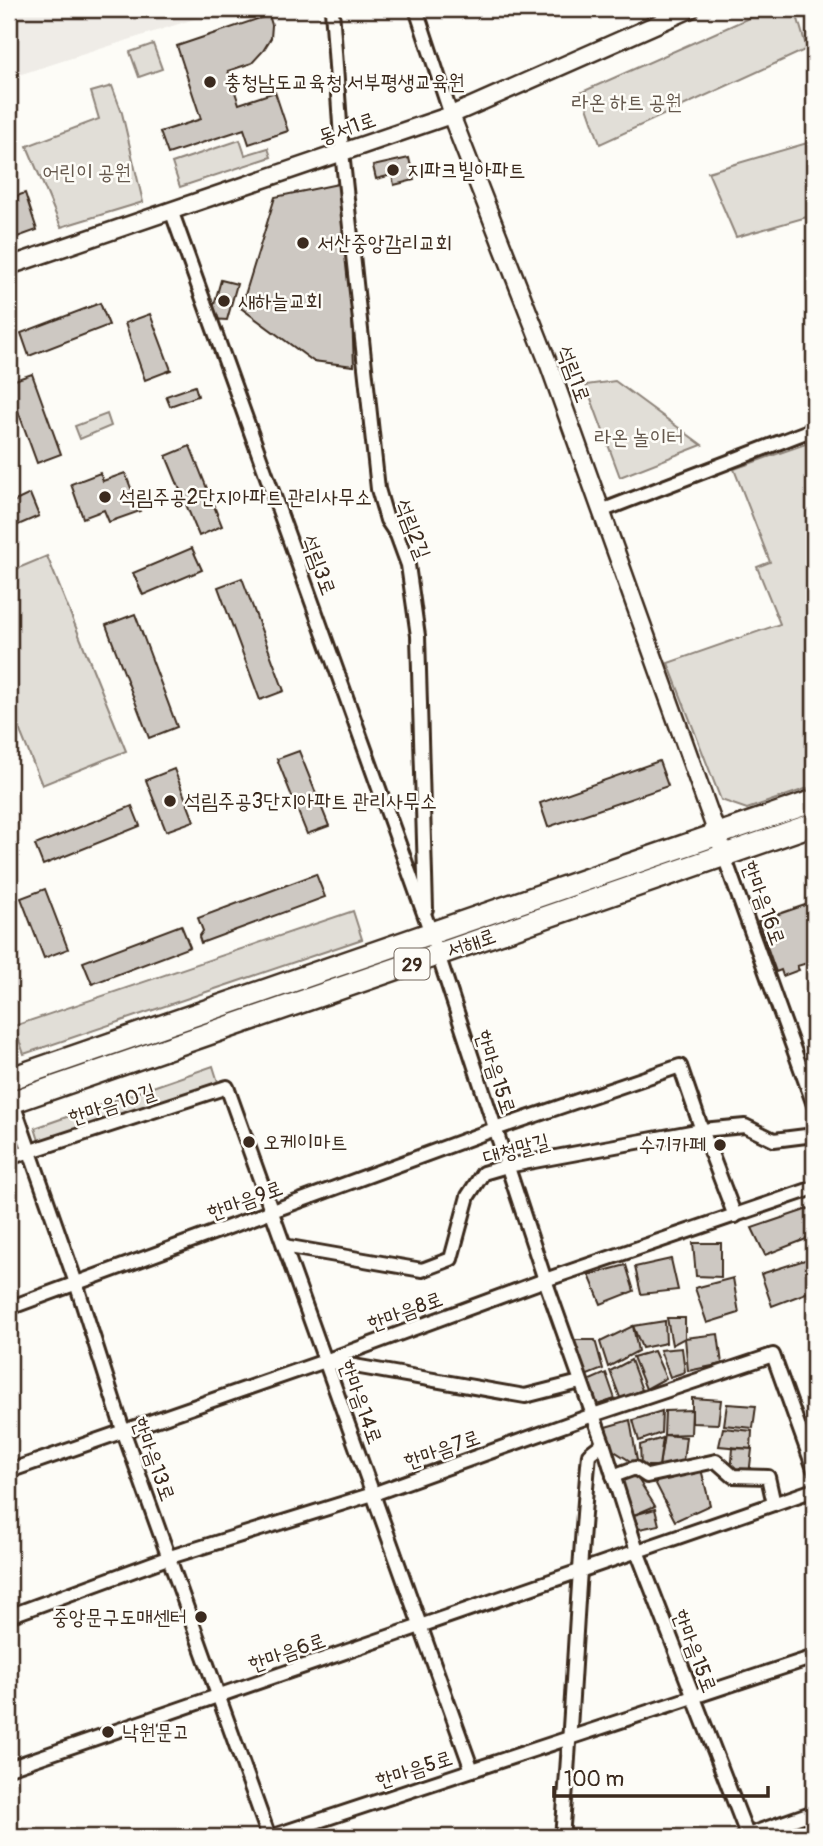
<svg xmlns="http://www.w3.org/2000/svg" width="823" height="1846" viewBox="0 0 823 1846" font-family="Pangolin,'Poor Story',sans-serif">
<rect width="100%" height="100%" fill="#fdfcf7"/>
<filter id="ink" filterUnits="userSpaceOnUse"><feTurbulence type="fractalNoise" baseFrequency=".0143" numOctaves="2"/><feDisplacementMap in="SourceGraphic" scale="14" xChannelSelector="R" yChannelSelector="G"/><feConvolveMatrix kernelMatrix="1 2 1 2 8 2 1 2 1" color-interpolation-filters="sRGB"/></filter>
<g filter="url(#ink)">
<polygon fill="#efece7" points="9,9 211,9 213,13 9,78"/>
<g fill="#e1ded7" stroke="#8e847a" stroke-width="2">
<polygon points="769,9 795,9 807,49 600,144 582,92"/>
<polygon points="153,44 162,69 139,77 130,52"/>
<polygon points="112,86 122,113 143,202 61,227 27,146 99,119 91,92"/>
<polygon points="240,140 245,155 268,148 271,157 180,187 172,163"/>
<polygon points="814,141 814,215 736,237 708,172"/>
<polygon points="615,381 702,445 620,477 586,385"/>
<polygon points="107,414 111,426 80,439 75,426"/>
<polygon points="814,441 814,786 747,809 721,800 668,663 780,624 757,567 770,562 734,469"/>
<polygon points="47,556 126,751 42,785 9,704 9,572"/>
<polygon points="353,911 362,939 24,1054 14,1026"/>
<polygon points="213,1066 218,1082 40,1144 35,1128"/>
</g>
<g fill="#cdc8c2" stroke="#3b2a1e" stroke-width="2">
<polygon points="269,15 272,25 271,38 263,51 252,63 228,71 239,104 275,92 288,131 249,144 244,129 168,154 160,132 201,119 177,46"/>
<polygon points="409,158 414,180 394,185 392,175 376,179 373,166"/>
<polygon points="338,184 351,290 354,366 313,361 241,308 275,197"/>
<polygon points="25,193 37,230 9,240 9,210 17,207 17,196"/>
<polygon points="221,280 237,284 227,320 210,319"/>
<polygon points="100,303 109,325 29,356 21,333"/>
<polygon points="150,314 171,370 145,380 125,323"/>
<polygon points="32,374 61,454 37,463 9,386 9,382"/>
<polygon points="195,386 198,396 170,406 166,396"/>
<polygon points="190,446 222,526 199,536 166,456"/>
<polygon points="100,473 103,481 125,473 140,511 109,522 104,510 83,518 71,484"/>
<polygon points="30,494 39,516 9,529 9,504"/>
<polygon points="192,548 202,570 143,595 133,573"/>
<polygon points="242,578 284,691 260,700 218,587"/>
<polygon points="135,614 177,727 149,738 106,625"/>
<polygon points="299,751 329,826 307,834 277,759"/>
<polygon points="659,761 668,786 548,827 540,803"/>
<polygon points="174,769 194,821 166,831 146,780"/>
<polygon points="132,806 140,826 43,865 35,845"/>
<polygon points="316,874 325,897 201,943 199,937 203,931 198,918"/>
<polygon points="45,889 68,949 44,958 21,898"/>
<polygon points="814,902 814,961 797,966 799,970 783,976 781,970 776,972 758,921"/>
<polygon points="181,925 190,947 92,984 83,962"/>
<polygon points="814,1207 814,1236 765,1255 752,1228"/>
<polygon points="693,1243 721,1243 721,1277 696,1276"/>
<polygon points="814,1257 814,1290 772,1306 761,1274"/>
<polygon points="671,1259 678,1290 641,1294 635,1267"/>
<polygon points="626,1265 634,1291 601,1304 589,1275"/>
<polygon points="733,1278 739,1313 707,1323 695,1288"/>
<polygon points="667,1318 685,1318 685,1338 672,1345"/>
<polygon points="665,1321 666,1343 642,1348 633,1326"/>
<polygon points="633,1326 638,1351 608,1367 600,1342"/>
<polygon points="718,1334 722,1364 688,1371 685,1338"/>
<polygon points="558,1340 595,1340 603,1369 575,1380"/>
<polygon points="682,1348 685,1372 670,1377 660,1350"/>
<polygon points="654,1351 666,1378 646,1389 633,1357"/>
<polygon points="631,1360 642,1390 621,1400 610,1371"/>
<polygon points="606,1373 615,1399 585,1409 574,1387"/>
<polygon points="692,1398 721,1400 718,1424 692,1423"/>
<polygon points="727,1404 756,1406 753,1428 724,1425"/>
<polygon points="692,1410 691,1434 664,1435 665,1411"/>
<polygon points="662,1411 661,1433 639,1441 633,1420"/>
<polygon points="630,1420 638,1466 608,1447 602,1428"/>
<polygon points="723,1428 752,1431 751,1449 719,1446"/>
<polygon points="664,1435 686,1437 683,1462 659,1466"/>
<polygon points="663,1438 659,1466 641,1466 640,1445"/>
<polygon points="733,1448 752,1449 749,1475 731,1474"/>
<polygon points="701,1469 710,1505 675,1521 655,1482"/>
<polygon points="633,1471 655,1506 634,1515 616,1476"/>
<polygon points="655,1509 659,1525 639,1529 634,1515"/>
</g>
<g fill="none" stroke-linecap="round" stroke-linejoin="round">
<g stroke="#3b2a1e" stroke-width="18">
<g id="minor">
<polyline points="332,9 342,152 378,489 387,520 397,535 408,565 418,636 426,909"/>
<polyline points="416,9 451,115"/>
<polyline points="171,210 431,933 545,1280 603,1443 637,1551 748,1837"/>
<polyline points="601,511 814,429"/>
<polyline points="724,856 814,1105"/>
<polyline points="9,1092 76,1283 123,1430 269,1837"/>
<polyline points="9,1158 227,1087 472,1770"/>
<polyline points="284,1246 422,1270 451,1259 468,1196 483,1173 507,1166 702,1130 745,1126 774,1140 814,1135"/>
<polyline points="9,1308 495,1129 680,1066 702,1130 735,1216"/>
<polyline points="326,1361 525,1396 580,1382"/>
<polyline points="9,1471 325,1361 545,1280 814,1188"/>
<polyline points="613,1476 635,1468 647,1476 716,1461 733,1476 768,1477 774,1504"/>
<polyline points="9,1616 170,1557 373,1494 593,1415 773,1355 814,1469"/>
<polyline points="9,1768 814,1490"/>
<polyline points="270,1837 814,1657"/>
<path d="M562 1837C573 1710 577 1582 589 1454L603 1443"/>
<polyline points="742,1837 814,1812"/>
</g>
</g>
<g stroke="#3b2a1e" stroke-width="21">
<g id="tertiary">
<polyline points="451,115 549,365 721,845"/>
<polyline points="9,266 451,115 691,9"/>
</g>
</g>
<g stroke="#3b2a1e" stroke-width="26">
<g id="primary">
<polyline points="9,1079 814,801"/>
<polyline points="9,1103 814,824"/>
</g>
</g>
<use href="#minor" stroke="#fdfcf7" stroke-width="12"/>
<use href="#tertiary" stroke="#fdfcf7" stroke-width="16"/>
<use href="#primary" stroke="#fdfcf7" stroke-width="21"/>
</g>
</g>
<g fill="#3b2a1e" stroke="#fdfcf7" stroke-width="2.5">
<circle cx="210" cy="82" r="7"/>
<circle cx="393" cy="170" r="7"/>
<circle cx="303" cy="243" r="7"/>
<circle cx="224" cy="301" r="7"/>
<circle cx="105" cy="497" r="7"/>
<circle cx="170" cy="801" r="7"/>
<circle cx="249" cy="1142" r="7"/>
<circle cx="720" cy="1145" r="7"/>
<circle cx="201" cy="1617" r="7"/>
<circle cx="108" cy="1732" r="7"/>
</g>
<g text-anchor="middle" stroke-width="5" stroke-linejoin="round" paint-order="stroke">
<rect fill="#fdfcf7" stroke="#75695f" stroke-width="2" x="394.5" y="948.5" width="35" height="31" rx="5"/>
<g font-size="19" font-weight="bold" fill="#3b2a1e">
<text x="412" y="971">29</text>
</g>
<g font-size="21" fill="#3b2a1e" stroke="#fdfcf7" text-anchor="start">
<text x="224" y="89">충청남도교육청 서부평생교육원</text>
<text x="407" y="177">지파크빌아파트</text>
<text x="317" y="250">서산중앙감리교회</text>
<text x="238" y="308">새하늘교회</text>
<text x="119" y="504">석림주공2단지아파트 관리사무소</text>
<text x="184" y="808">석림주공3단지아파트 관리사무소</text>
<text x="263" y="1149">오케이마트</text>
<text x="706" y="1152" text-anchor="end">수기카페</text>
<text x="187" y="1624" text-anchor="end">중앙문구도매센터</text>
<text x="122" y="1739">낙원문고</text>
</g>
<g font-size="21" fill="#64574c" stroke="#fdfcf7">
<text x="627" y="109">라온 하트 공원</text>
<text x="87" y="179">어린이 공원</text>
<text x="639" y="444">라온 놀이터</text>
</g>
<g font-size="21" fill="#3b2a1e" stroke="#fdfcf7">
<text transform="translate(347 128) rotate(-19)" y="7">동서1로</text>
<text transform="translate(574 374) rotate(70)" y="7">석림1로</text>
<text transform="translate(413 529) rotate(69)" y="7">석림2길</text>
<text transform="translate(319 565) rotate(70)" y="7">석림3로</text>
<text transform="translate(764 903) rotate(70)" y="7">한마음16로</text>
<text transform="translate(471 943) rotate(-19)" y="7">서해로</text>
<text transform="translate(496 1072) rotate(72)" y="7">한마음15로</text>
<text transform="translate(112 1104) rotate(-18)" y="7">한마음10길</text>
<text transform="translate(516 1149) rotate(-15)" y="7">대청말길</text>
<text transform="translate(245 1200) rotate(-20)" y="7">한마음9로</text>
<text transform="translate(405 1311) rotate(-20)" y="7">한마음8로</text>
<text transform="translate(361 1402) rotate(70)" y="7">한마음14로</text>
<text transform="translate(442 1449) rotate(-19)" y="7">한마음7로</text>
<text transform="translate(154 1459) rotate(70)" y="7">한마음13로</text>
<text transform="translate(695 1651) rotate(69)" y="7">한마음15로</text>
<text transform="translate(287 1652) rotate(-19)" y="7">한마음6로</text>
<text transform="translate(414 1769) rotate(-18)" y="7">한마음5로</text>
</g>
</g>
<rect width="823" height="1846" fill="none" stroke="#fdfcf7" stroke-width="35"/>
<rect x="18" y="18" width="788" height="1811" fill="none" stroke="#3b2a1e" stroke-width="2.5" filter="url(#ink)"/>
<path d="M554 1786v10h214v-10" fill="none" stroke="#3b2a1e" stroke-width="3.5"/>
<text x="564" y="1786" font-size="21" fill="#3b2a1e" stroke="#fdfcf7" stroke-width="5" paint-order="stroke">100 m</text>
</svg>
